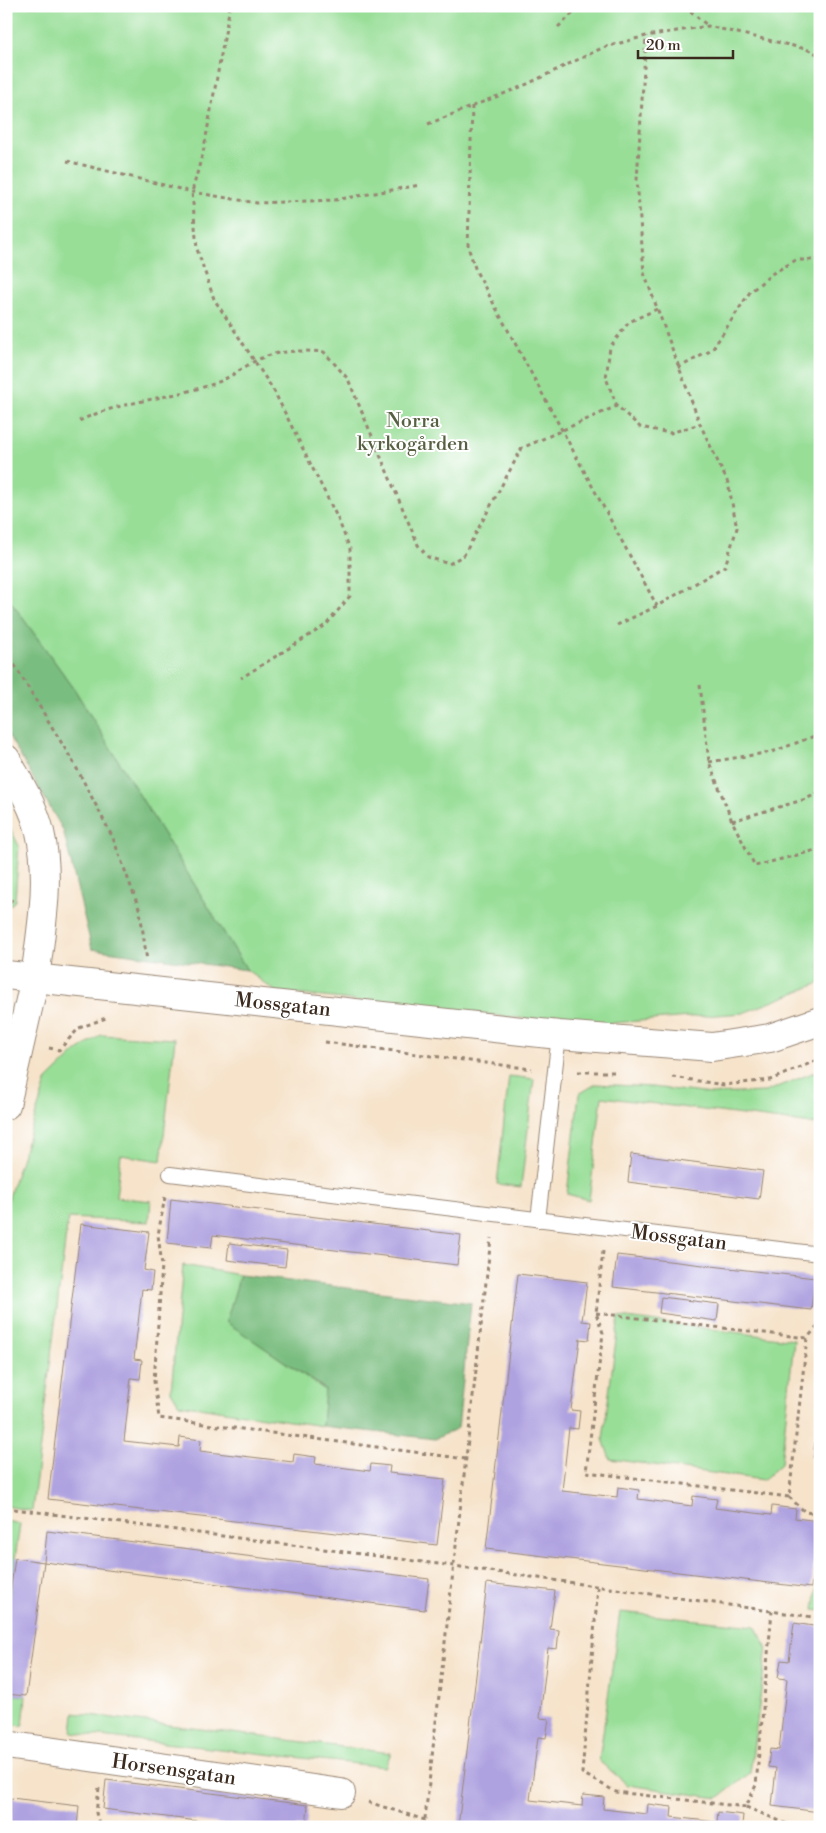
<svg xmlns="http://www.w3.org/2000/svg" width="826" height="1833" viewBox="0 0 826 1833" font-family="'Libre Bodoni',serif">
<rect width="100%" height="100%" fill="#fff"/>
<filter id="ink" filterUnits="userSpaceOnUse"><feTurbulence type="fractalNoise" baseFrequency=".02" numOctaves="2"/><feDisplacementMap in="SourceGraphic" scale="10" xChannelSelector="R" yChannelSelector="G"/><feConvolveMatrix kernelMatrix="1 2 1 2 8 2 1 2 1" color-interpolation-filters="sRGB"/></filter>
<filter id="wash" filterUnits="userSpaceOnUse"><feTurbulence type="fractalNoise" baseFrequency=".0096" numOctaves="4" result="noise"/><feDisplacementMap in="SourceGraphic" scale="20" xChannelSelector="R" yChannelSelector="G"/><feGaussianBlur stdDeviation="1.12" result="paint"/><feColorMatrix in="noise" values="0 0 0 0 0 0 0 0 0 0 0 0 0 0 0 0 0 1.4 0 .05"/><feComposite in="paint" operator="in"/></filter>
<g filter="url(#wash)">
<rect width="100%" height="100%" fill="#f6e3ca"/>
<g fill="#98de97" stroke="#6a845a">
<polygon points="6,6 820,6 820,983 743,1013 586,1025 276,992 247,970 73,687 6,595"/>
<polygon points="6,820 19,846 15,901 6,909"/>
<polygon points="101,1035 175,1039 161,1161 121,1155 116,1197 151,1201 149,1222 68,1218 32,1511 6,1506 6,1206 47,1080 76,1052"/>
<polygon points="820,1070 820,1125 602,1097 589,1200 567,1194 579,1094 596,1084 652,1087 712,1094 765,1092"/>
<polygon points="509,1076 534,1079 521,1187 497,1184"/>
<polygon points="183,1265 240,1275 227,1322 325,1390 322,1426 179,1404 171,1391"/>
<polygon points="619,1317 794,1340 781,1464 763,1480 610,1459 603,1439"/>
<polygon points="6,1521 20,1524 6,1622"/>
<polygon points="820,1564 820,1611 814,1610"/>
<polygon points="620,1612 755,1626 767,1647 750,1773 718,1798 628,1785 599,1761"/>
<polygon points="6,1694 26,1696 23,1726 6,1724"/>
<polygon points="74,1713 391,1753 385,1767 72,1733"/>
</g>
<g fill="#7abd80" stroke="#5a744f">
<polygon points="6,595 73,687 247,970 92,949 63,830 6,731"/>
<polygon points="240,1275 471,1303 458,1428 435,1439 322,1426 325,1389 226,1322"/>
</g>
<g id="blocks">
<g fill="#afa2e0">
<polygon points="631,1154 763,1171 759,1199 628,1182"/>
<polygon points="171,1199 461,1235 457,1265 213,1235 211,1248 167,1243"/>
<polygon points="81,1224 149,1232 144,1270 153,1272 151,1290 142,1289 134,1359 142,1360 140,1379 131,1378 124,1441 179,1447 180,1437 201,1440 200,1451 293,1462 294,1454 316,1457 315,1464 370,1471 371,1464 390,1466 389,1473 445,1479 437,1545 48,1499"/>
<polygon points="229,1243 287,1250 285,1267 227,1260"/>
<polygon points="617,1255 815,1278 811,1310 613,1287"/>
<polygon points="518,1274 587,1282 582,1321 591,1322 589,1340 580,1339 571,1410 580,1411 578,1429 569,1428 562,1491 617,1497 618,1487 639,1490 638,1499 692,1506 693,1496 717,1499 715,1508 771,1515 772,1506 796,1509 795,1518 819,1521 811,1588 486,1549"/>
<polygon points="661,1297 719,1304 717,1321 659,1313"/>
<polygon points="815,1440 820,1441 820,1459 813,1458"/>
<polygon points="819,1485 820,1485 820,1498 817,1497"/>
<polygon points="47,1531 429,1579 425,1610 44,1562"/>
<polygon points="15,1558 44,1562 26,1696 6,1694 6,1622"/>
<polygon points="487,1583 555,1591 550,1629 559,1630 557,1649 548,1648 540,1718 549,1719 546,1738 538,1737 530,1800 582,1806 583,1795 604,1797 603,1809 647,1814 648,1804 672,1807 671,1817 717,1822 718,1812 743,1815 742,1825 747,1827 458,1827"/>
<polygon points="794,1623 820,1627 820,1812 772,1806 776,1768 768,1767 770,1749 779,1750 787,1679 778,1678 781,1660 789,1661"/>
<polygon points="106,1780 308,1805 306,1827 245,1827 103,1809"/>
<polygon points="11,1798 79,1806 77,1827 8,1827"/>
</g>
</g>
</g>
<g filter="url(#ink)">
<use href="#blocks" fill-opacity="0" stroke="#988674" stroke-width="1"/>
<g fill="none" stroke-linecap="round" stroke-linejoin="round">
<g stroke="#988674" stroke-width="16">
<g id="service">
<polyline points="170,1174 820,1254"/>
<polyline points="538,1220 559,1035"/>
</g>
</g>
<g stroke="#988674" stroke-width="30">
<g id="minor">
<polyline points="6,1105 35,978"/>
<polyline points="6,1745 341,1793"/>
</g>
</g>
<g stroke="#988674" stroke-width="30">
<polyline id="tertiary" points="6,975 559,1035 712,1047 770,1038 820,1021"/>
</g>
<g stroke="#988674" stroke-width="30">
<path id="primary" d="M6 759C19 782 34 807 40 832 51 880 41 930 35 978"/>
</g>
<g stroke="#988674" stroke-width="3" stroke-dasharray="4 4" stroke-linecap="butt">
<polyline points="230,6 204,148 192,192 197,249 214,299 274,391 338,519 350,549 350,596 326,625 241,678"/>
<polyline points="684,6 708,26"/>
<polyline points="558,27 581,6"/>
<polyline points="472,106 468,247 476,271 657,606"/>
<polyline points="428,124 523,86 602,48 646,36 708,26 806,49 820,55"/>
<polyline points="67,161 192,192 257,203 335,200 420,185"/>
<polyline points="657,309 629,322 610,347 606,378 617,406 640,427 670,433 700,424"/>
<polyline points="678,368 712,350 750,292 773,273 796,260 820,260"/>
<path d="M79 421C122 400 171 399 216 383 229 378 241 369 253 362 275 350 299 350 324 352L348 379 418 545 428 557 449 564 464 555 522 448 617 406"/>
<polyline points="617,625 657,606 725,566 737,528 728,483 700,424 644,273 637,180 646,36"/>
<polyline points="6,651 75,765 113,838 140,911 147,961"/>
<polyline points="700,685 709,762 732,821 755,866 820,849"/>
<polyline points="709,762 772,752 820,734"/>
<polyline points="732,821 806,799 820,792"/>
<polyline points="6,909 12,899"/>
<polyline points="325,1042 532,1069"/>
<polyline points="49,1048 59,1050 79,1028 106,1018"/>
<polyline points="578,1072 617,1072"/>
<polyline points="673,1077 724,1085 770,1080 820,1059"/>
<polyline points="165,1197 158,1235 162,1265 154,1381 159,1418 466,1459"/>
<polyline points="603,1251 596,1313 603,1333 586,1472 789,1497 807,1338 820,1324"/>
<polyline points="596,1313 807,1338"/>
<polyline points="789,1497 805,1512 820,1514"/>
<polyline points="6,1508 454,1566 820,1618"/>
<polyline points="598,1587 582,1773 616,1792 746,1807 756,1785 772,1611"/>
<polyline points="99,1788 96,1813 100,1827"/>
<polyline points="368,1802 425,1820"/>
<polyline points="746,1807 787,1824"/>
<polyline points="424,1827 491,1238"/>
<polyline points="786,1827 787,1824 807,1827"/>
</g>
<use href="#service" stroke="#fff" stroke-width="14"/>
<use href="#minor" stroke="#fff" stroke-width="28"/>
<use href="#tertiary" stroke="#fff" stroke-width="28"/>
<use href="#primary" stroke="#fff" stroke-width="28"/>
</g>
</g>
<g text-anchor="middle" stroke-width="4" stroke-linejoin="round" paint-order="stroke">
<g font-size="20" fill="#576042" stroke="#fff">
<text x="413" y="427">Norra<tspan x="413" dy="23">kyrkogården</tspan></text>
</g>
<g font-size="20" fill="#3b2a1e" stroke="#fff">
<text transform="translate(283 1004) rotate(6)" y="7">Mossgatan</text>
<text transform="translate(679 1237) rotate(7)" y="7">Mossgatan</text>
<text transform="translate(174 1769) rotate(8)" y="7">Horsensgatan</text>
</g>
</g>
<rect width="826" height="1833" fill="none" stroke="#fff" stroke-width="25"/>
<path d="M638 50v8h95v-8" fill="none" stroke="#3b2a1e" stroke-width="2.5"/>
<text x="646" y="50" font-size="15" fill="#3b2a1e" stroke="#ffffff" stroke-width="4" paint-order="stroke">20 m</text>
</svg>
